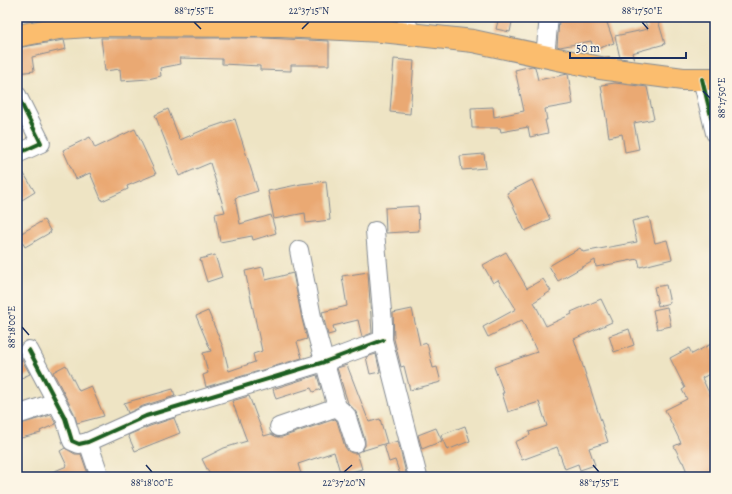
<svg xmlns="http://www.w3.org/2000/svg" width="732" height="494" viewBox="0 0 732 494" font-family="Alegreya,serif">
<rect width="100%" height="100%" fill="#fcf5e5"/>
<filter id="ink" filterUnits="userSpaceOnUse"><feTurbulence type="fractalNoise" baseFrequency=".025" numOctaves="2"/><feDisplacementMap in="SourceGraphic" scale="8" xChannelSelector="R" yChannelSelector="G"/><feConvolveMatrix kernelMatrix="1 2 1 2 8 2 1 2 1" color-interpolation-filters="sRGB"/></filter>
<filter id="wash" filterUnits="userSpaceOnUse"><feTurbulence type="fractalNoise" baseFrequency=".012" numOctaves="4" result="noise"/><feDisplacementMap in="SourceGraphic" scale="16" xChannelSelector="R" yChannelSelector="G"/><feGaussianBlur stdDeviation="0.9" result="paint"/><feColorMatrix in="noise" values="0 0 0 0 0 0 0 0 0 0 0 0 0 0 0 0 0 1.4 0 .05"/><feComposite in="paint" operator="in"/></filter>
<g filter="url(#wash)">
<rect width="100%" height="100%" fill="#eee4c4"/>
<g id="blocks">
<g fill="#eaa973">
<polygon points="499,17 513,17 510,32 496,29"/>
<polygon points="584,17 605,17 614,43 594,50 591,41 560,47 557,46 559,21"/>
<polygon points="643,17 657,17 665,44 632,53 634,60 620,58 615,36 648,29"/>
<polygon points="101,38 264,38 329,41 329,65 291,65 291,71 260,70 260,66 222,64 222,59 180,58 181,64 160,68 161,76 148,79 121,81 120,69 105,71"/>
<polygon points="64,40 66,49 32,57 34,71 18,73 17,48"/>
<polygon points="394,59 414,61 410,114 390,112"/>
<polygon points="532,66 535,67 538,80 568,74 573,104 545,109 547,120 545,120 548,133 530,137 528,127 501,132 500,128 472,128 471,108 493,107 494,117 524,111 515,70"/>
<polygon points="615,83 647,87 654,119 634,123 639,149 625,152 622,134 609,137 601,85"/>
<polygon points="168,109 180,140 203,130 235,119 258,191 235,198 240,224 271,215 276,233 253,240 252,236 220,242 215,214 225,212 210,163 179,176 155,115"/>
<polygon points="135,129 156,174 127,186 128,189 102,201 90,173 76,179 63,150 90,137 95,148"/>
<polygon points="484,154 486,168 462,170 460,156"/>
<polygon points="17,164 18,164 35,192 17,203"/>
<polygon points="532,180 550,219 525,231 507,193"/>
<polygon points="326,181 330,220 306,223 305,213 274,219 268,191 301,184"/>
<polygon points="418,206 419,231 386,233 385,208"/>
<polygon points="649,217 655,243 667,240 672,259 640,267 638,259 596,267 595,260 558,281 549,266 580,248 583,252 637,242 632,221"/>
<polygon points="44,220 51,232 25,247 18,235"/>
<polygon points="506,252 527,288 543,279 551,291 534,302 546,326 572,314 571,312 601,299 612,322 574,339 608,442 589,448 595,465 580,470 578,464 565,469 557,447 522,460 515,442 530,435 529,432 547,426 539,402 508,412 502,393 504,393 494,367 537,352 522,320 488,337 483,327 516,309 498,280 493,283 483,265"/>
<polygon points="215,255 222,277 207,282 200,259"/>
<polygon points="263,267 266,280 293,273 302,319 307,339 297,342 302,358 206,387 203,375 208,373 203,353 211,351 196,316 208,311 223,347 229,371 255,362 253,354 262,351 245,271"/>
<polygon points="368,272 372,333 362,337 358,320 333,326 335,333 328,335 322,312 347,306 342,276"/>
<polygon points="666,285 670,303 658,306 654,287"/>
<polygon points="667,307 671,326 657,329 653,310"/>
<polygon points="412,309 420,345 427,343 433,368 437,367 441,382 410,390 404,366 401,367 394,339 393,313"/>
<polygon points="629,329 634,345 614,352 609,336"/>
<polygon points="711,344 715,351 715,371 702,378 715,405 715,477 689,477 683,462 682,462 674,446 681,443 665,410 687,399 682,390 685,388 670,358 689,348 692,354"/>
<polygon points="376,354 380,372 370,374 366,357"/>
<polygon points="22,360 30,374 17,380 17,362"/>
<polygon points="66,365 79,391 91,386 104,416 77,423 74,413 53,372"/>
<polygon points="347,365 369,422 380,419 387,443 361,451 365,446 365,440 356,412 348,403 337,368"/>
<polygon points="317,375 321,389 313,392 311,388 276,399 273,389"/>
<polygon points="173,389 175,396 143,406 128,413 124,403"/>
<polygon points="249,396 264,436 271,434 277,437 282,437 335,419 337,421 345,447 348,451 352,453 357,453 362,469 341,475 334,452 298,464 302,477 211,477 202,459 224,448 247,441 232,401"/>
<polygon points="51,415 56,424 40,431 41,433 17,439 17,425"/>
<polygon points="174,418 180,433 135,451 128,435 150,426"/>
<polygon points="465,426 470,441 447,450 441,435"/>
<polygon points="436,428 442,441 422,449 418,435"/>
<polygon points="398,441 407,477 401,477 395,460 389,462 384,445"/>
<polygon points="65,448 75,454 81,454 89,477 40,477 67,466 60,451"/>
</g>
</g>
</g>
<g filter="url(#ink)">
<use href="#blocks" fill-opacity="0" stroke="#848a91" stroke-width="1"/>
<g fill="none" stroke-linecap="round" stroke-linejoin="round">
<g stroke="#848a91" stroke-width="20">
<g id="minor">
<polyline points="406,17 410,34"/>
<polyline points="545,56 549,17"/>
<polyline points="702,79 715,133"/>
<polyline points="17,95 41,143 17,154"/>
<polyline points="375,231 383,323 383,340 418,477"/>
<polyline points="299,250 312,317 337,407 346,415 355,443"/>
<polyline points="29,350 65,418 72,441 79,444 88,442 146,416 324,362 383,340"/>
<polyline points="17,415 56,402"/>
<polyline points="279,427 337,407"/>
<polyline points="88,442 100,477"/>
</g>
</g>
<g stroke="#848a91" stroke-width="24">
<polyline id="primary" points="17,36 59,28 104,25 280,26 382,31 473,41 600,68 683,79 715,79"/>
</g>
<use href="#minor" stroke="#fff" stroke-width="18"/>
<use href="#primary" stroke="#fbbd6e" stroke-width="22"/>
<g stroke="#fcf5e5" stroke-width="6">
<g id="cycleway">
<polyline points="702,79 715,133"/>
<polyline points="17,95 41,143 17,154"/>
<polyline points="29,350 65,418 72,441 79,444 88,442 146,416 324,362 383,340"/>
</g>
</g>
<use href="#cycleway" stroke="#1b5e20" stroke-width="4"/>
</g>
</g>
<path fill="none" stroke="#1b2f5e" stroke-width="1.5" d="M194 22 201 29M642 22 648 29M302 29 309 22M703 91 710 98M22 327 29 335M146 465 152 472M593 465 599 472M344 472 352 465"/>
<rect width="732" height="494" fill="none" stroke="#fcf5e5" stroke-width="44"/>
<path d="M570 52v6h116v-6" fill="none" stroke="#1b2f5e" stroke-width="2"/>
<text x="576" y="52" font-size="12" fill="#1b2f5e" stroke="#fcf5e5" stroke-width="3" paint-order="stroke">50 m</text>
<rect x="22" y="22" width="688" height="450" fill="none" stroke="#1b2f5e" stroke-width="1.5"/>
<g font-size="10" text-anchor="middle" fill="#1b2f5e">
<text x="194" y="14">88°17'55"E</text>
<text x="309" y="14">22°37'15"N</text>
<text x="642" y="14">88°17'50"E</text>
<text transform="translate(721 98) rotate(-90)" y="4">88°17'50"E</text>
<text transform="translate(11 327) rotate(-90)" y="4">88°18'00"E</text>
<text x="152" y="486">88°18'00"E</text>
<text x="344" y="486">22°37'20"N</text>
<text x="599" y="486">88°17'55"E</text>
</g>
</svg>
